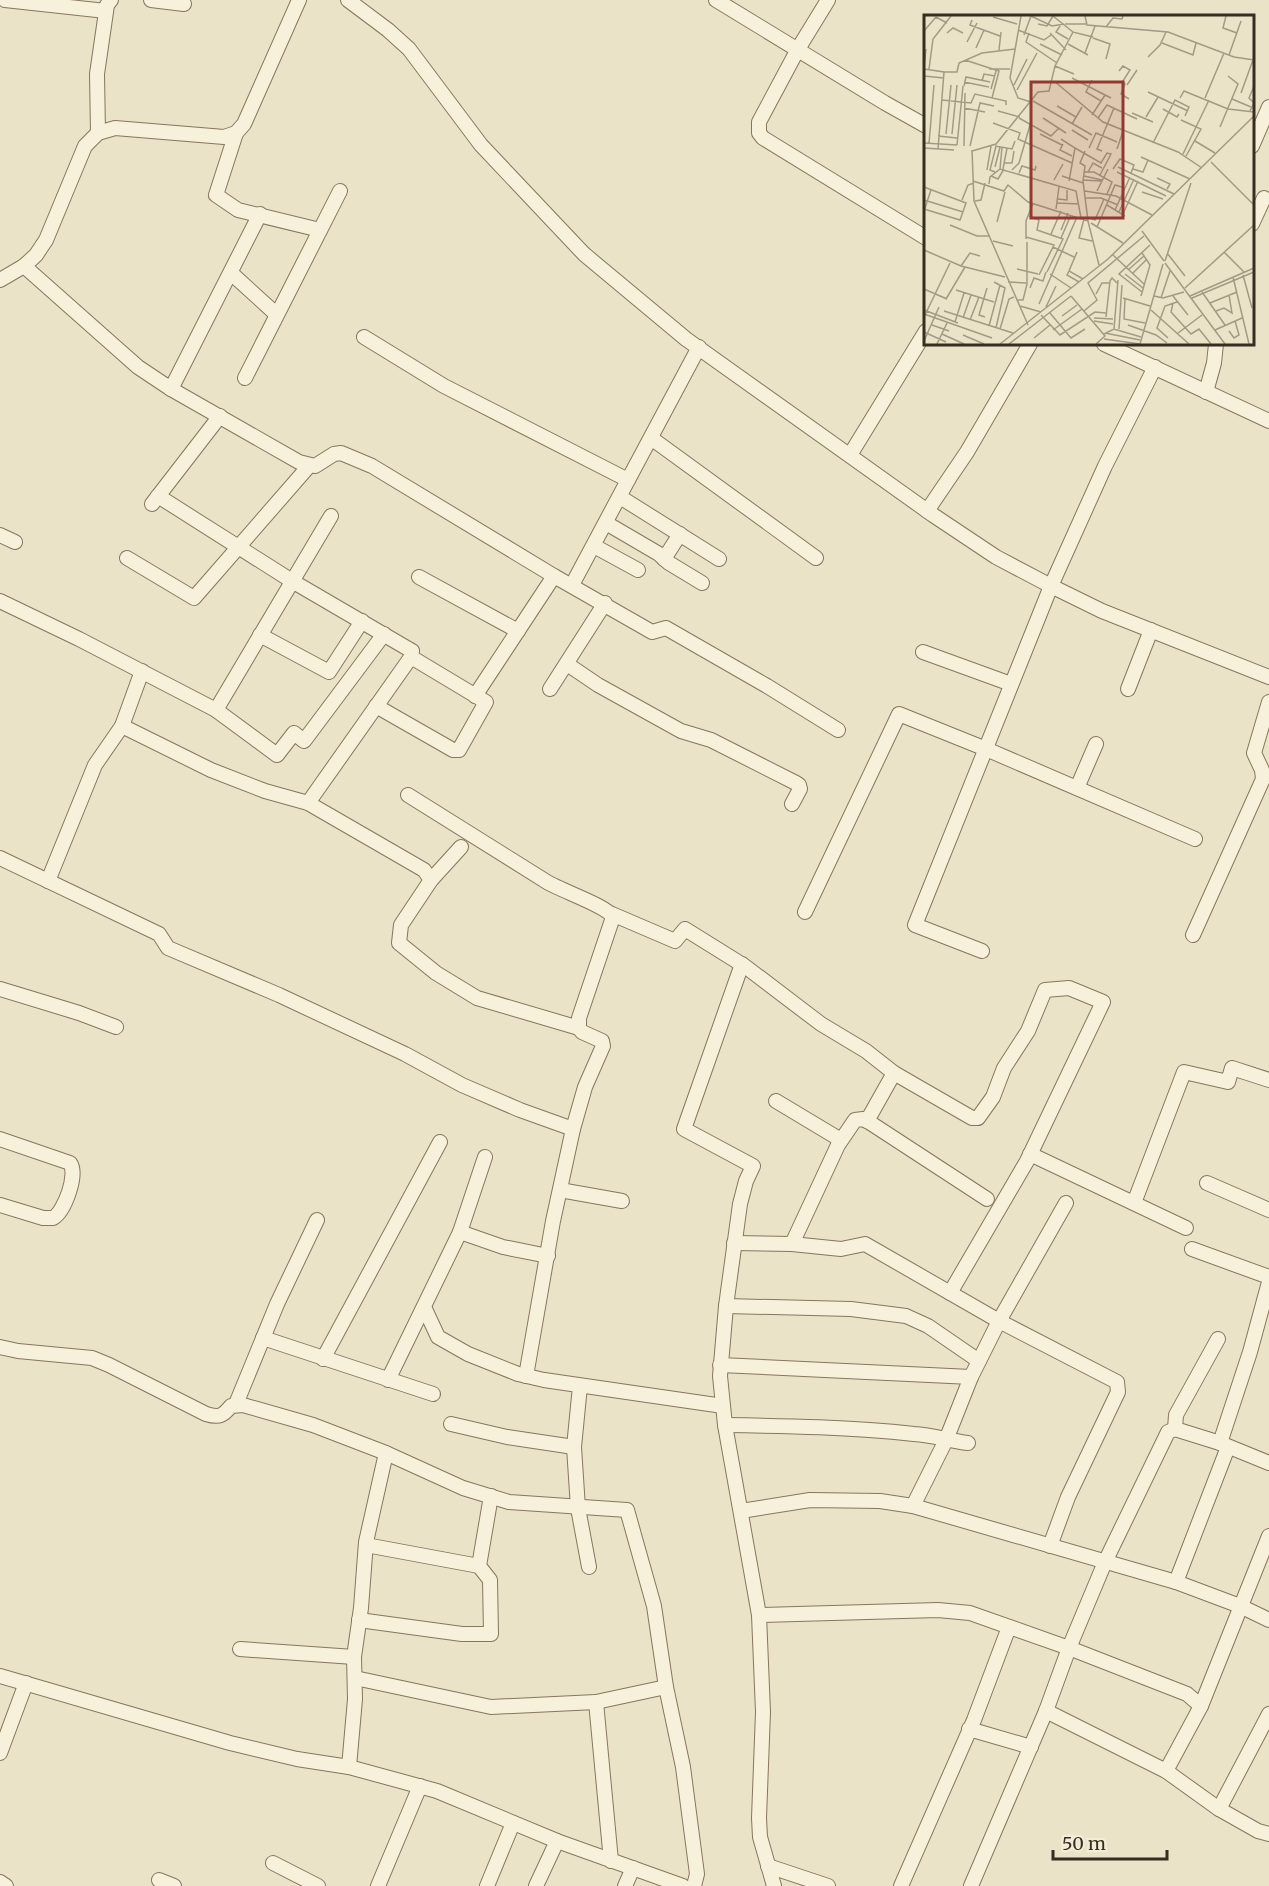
<svg xmlns="http://www.w3.org/2000/svg" width="1269" height="1886" viewBox="0 0 1269 1886" font-family="Merriweather,serif">
<rect width="100%" height="100%" fill="#ebe3c7"/>
<g fill="none" stroke-linecap="round" stroke-linejoin="round">
<g stroke="#86765e" stroke-width="16">
<g id="street">
<polyline points="5,0 106,11"/>
<polyline points="151,0 184,4"/>
<polyline points="348,0 388,30 409,49 481,145 584,254 686,339 933,515 996,557 1051,586 1102,611 1269,677"/>
<polyline points="716,0 885,103 926,126"/>
<polyline points="828,0 798,49 759,122 759,133 763,138 926,238"/>
<polyline points="98,133 97,74 107,5 111,0"/>
<polyline points="236,133 216,195 238,210 320,230"/>
<polyline points="1252,146 1269,107"/>
<polyline points="1252,224 1264,198"/>
<polyline points="24,266 138,367 171,389 299,462 315,466 334,454 341,453 372,466 554,576 652,632 666,628 767,686 838,730"/>
<polyline points="231,273 276,314"/>
<polyline points="0,280 24,266 36,255 46,240 85,146 98,133 115,128 224,137 236,133 244,124 299,0"/>
<polyline points="364,337 444,386 628,480"/>
<polyline points="1104,344 1269,421"/>
<polyline points="245,378 340,191"/>
<polyline points="171,389 260,214"/>
<polyline points="1206,392 1214,363 1216,344"/>
<polyline points="651,438 816,558"/>
<polyline points="850,455 926,331"/>
<polyline points="158,496 292,581 412,651 411,657 308,803"/>
<polyline points="620,497 719,559"/>
<polyline points="152,504 220,416"/>
<polyline points="927,511 967,452 1030,344"/>
<polyline points="606,523 659,554 669,563 702,583"/>
<polyline points="0,535 15,542"/>
<polyline points="594,546 638,570"/>
<polyline points="127,558 194,598 309,466"/>
<polyline points="664,559 680,534"/>
<polyline points="419,577 518,631"/>
<polyline points="572,585 699,347"/>
<polyline points="0,601 79,639 216,710 277,755 294,733 304,741 384,634"/>
<polyline points="260,635 329,672 362,621"/>
<polyline points="923,652 1011,684"/>
<polyline points="567,664 598,685 681,731 711,740 796,783 799,785 800,789 792,804"/>
<polyline points="550,689 605,603"/>
<polyline points="1128,689 1151,630"/>
<polyline points="475,696 554,576"/>
<polyline points="376,706 453,750 459,750 486,702 411,657"/>
<polyline points="216,710 331,516"/>
<polyline points="122,726 211,770 265,791 308,803 424,870 431,880"/>
<polyline points="1077,788 1096,744"/>
<path d="M408 795 547 882C562 891 607 906 613 917L579 1018V1028L582 1032 602 1041 603 1046 585 1087 573 1129 553 1221 526 1376"/>
<polyline points="461,847 431,880 401,925 399,943 436,973 477,998 579,1028"/>
<polyline points="0,858 159,934 168,948 279,995 405,1054 462,1085 520,1110 573,1129"/>
<polyline points="48,881 95,765 122,726 142,671"/>
<polyline points="805,912 899,714 986,749 1195,839"/>
<polyline points="612,914 675,941 685,929 746,967 821,1024 866,1051 894,1073 972,1118 978,1118 993,1097 1004,1068 1028,1031 1045,990 1069,988 1103,1002 1027,1161 950,1293"/>
<polyline points="1193,935 1263,779 1262,770 1254,753 1269,702"/>
<polyline points="982,951 915,925 1051,586 1105,466 1155,367"/>
<polyline points="742,964 684,1129 753,1166 746,1181 740,1204 726,1306 720,1376 725,1425 759,1615 763,1712 759,1818 760,1837 774,1886"/>
<polyline points="0,989 79,1013 116,1027"/>
<polyline points="776,1101 841,1140"/>
<polyline points="867,1121 894,1073"/>
<path d="M0 1139 70 1163C78 1174 65 1211 53 1218H43L0 1205"/>
<polyline points="1030,1154 1186,1228"/>
<polyline points="1207,1183 1269,1210"/>
<polyline points="560,1190 622,1201"/>
<polyline points="1134,1203 1184,1072 1228,1082 1232,1068 1269,1080"/>
<polyline points="460,1232 503,1247 548,1256"/>
<polyline points="734,1243 792,1244 841,1249 865,1244 999,1321 1117,1382 1118,1392 1068,1497 1050,1546"/>
<polyline points="792,1244 838,1145 855,1120 863,1119 869,1122 987,1199"/>
<polyline points="1192,1249 1269,1277"/>
<polyline points="726,1306 851,1309 906,1316 928,1326 979,1361"/>
<polyline points="424,1307 438,1337 468,1354 518,1374 544,1380 723,1406"/>
<polyline points="263,1338 433,1394"/>
<path d="M0 1347 18 1351 92 1358 109 1365 206 1414C219 1418 223 1416 231 1406L243 1405 313 1425 386 1453 463 1488 509 1502 627 1510 654 1606 666 1687 683 1767 697 1874 694 1886"/>
<polyline points="323,1359 440,1142"/>
<polyline points="720,1365 971,1377"/>
<polyline points="388,1380 460,1232 485,1157"/>
<polyline points="580,1386 574,1447 578,1508 589,1567"/>
<polyline points="236,1404 277,1304 317,1220"/>
<polyline points="451,1424 507,1437 574,1447"/>
<path d="M725 1425C788 1426 851 1427 914 1434 933 1435 950 1441 968 1443"/>
<polyline points="1175,1429 1176,1415 1218,1339"/>
<polyline points="1220,1443 1250,1352 1269,1282"/>
<polyline points="913,1506 946,1440 971,1377 999,1321 1066,1203"/>
<polyline points="741,1511 810,1500 880,1501 913,1506 1176,1582 1240,1606 1269,1620"/>
<polyline points="366,1545 479,1566"/>
<polyline points="1176,1582 1228,1447"/>
<polyline points="759,1615 938,1610 970,1613 1069,1648 1187,1694 1201,1706"/>
<polyline points="359,1620 462,1634 491,1634 490,1580 479,1566 491,1496"/>
<polyline points="240,1649 354,1657"/>
<polyline points="0,1676 230,1743 297,1759 349,1767 437,1791 557,1841 683,1886"/>
<polyline points="355,1678 491,1707 596,1702 666,1687"/>
<polyline points="596,1702 611,1861"/>
<polyline points="1046,1711 1166,1771 1219,1809 1258,1831 1269,1834"/>
<polyline points="969,1729 1031,1747"/>
<polyline points="0,1753 26,1683"/>
<polyline points="349,1767 355,1699 354,1657 361,1608 366,1542 386,1453"/>
<polyline points="1166,1771 1201,1706 1269,1536"/>
<polyline points="1219,1809 1269,1714"/>
<polyline points="273,1863 318,1886"/>
<polyline points="768,1866 828,1886"/>
<polyline points="159,1880 174,1886"/>
<polyline points="0,1882 6,1886"/>
<polyline points="378,1886 420,1786"/>
<polyline points="487,1886 513,1823"/>
<polyline points="536,1886 557,1841"/>
<polyline points="625,1886 633,1868"/>
<polyline points="901,1886 974,1720 1009,1627"/>
<polyline points="971,1886 1046,1711 1069,1648 1105,1562 1168,1432 1175,1429 1220,1443 1269,1463"/>
</g>
</g>
<use href="#street" stroke="#f7f0da" stroke-width="14"/>
</g>
<g transform="translate(924 15)">
<rect width="330" height="330" fill="#ebe3c7"/>
<path fill="none" stroke="#a39a84" stroke-width="1.5" d="M97 1 86 63 94 83 107 87M107 1 128 11 140 9M129 1 149 17M161 1 163 10 244 17 310 42 330 45M302 1 299 13 313 18M69 2 93 9M48 5 46 10 76 21M114 9 123 11 129 1M141 9H162M136 11 132 17 144 24M182 12 189 3 198 4 199 1M94 15 120 25 127 20M0 16 12 2 23 8M23 18 29 13 39 18M105 18 102 27 133 48M126 18 142 35M100 20 107 1M169 23 186 29 182 44M43 27 53 8M238 28 269 40 272 28M116 29 138 40M144 29 164 40M52 33 60 15M75 35 77 17M161 38 171 11M305 40 317 6M224 42 236 30 242 17M41 45 75 56 68 83M131 51 150 59M0 53 2 34M0 54 20 57 14 134M5 54 9 24 27 1M65 54H86M195 56 199 51 206 55 199 66 201 69 197 79 205 84M20 57H33L35 48 58 38 91 34M0 61 20 63M148 63 187 83M168 65 162 77 177 86M58 66 60 59 71 61M130 66 179 107 254 137 278 153M40 67 65 72M90 70 103 44M203 70 213 55M40 71 42 62 66 67M67 74 72 56M93 75 113 38M224 77 264 96M317 78 329 45M256 83 260 76 304 94 330 97M281 83 300 38M308 84 327 92M18 85 47 88 51 79 82 86V90M109 86 168 120M133 91 152 102M40 93 61 97M239 94 253 102 255 99M74 96 96 102M326 96 330 88 325 83 330 71M208 98 229 107M168 100 181 80M222 102 234 82M95 103 127 121 135 113M119 103 142 118M174 103 183 90 213 104M257 105 277 114 262 141M69 108 96 118 94 124 148 148M148 109 158 92M296 112 314 69 304 61M148 115 164 125M22 119 27 70M28 119 33 70M116 119 138 130M14 121 33 123M137 124 151 133 145 166M271 126 291 138M0 128 33 130M5 128 10 70M229 128 251 85 265 92 261 101M139 129 136 135 148 141M33 130 39 71M40 131 41 78M46 131 56 88 70 91M71 131 88 134 91 126M0 133 30 135M151 133 177 148 183 138 187 139 176 160M165 133 172 118 193 127M193 134 199 116M48 135 50 186 104 310M48 136 72 129 114 77 125 76 131 51 149 17 169 22M161 136 156 148 161 151 159 166 164 206M178 136 173 134 190 93M259 139 285 85M217 142 266 164M287 147 330 190M80 148H88L90 136M71 152 76 132M194 152 250 179M76 154 78 132M79 154 83 133M189 154 196 144 210 150 207 158M209 154 219 157 224 145M63 155 67 131M88 155 95 148 106 110M71 157 66 155 72 131M160 157H170L188 167 183 179M164 157 169 148 178 153M193 157 242 181M95 158 98 151 111 155 112 151M67 161 74 164 80 154M138 161 159 168M160 161 178 165M233 163 246 169 243 174M130 165 139 149M159 165 177 166M49 166 80 176 84 170 104 187 164 206 175 250M65 169 66 162 76 154 152 176 157 203M0 172 42 188 36 205 0 194M161 176 192 181 228 200M173 176 184 154M218 177 239 184M162 183H177L194 190M134 184 143 185V175M0 185 39 197M38 185 44 170 50 168M51 186 57 185 61 168M133 188 155 189M183 190 201 201M1 193 7 175M132 194 135 172M191 195 206 162M195 197 210 164M199 199 214 166M105 201 115 205 113 215 139 224 123 257M163 202 171 205 180 184M160 204 155 223 168 226M73 207 81 177M167 208 199 228M26 210 53 221H65M173 212 191 170 201 173M137 215 144 198M218 216 240 246M127 219 137 196M102 222 130 230 115 260M137 223 147 200M102 224V206L109 188M69 226 89 231M129 232 150 242M0 235 37 251 81 262M153 237 145 256 159 264M300 237 320 257M243 238 261 261M189 240 220 269M241 246 267 168M241 248 301 329M37 251 46 238 56 241M93 254 114 259M204 255 220 241M145 256 143 260 155 267M126 259 147 273M201 259 219 273M208 259 223 244M319 260 328 293M309 262 325 329M70 267 81 273 72 313M84 267 102 268M106 273 110 263 119 266 122 257M261 273 330 210M0 274 23 284M32 275 70 287M218 277 195 259 226 230M278 277 301 310M172 279 178 268H185M147 281 181 321 172 329M217 281 226 250 218 238M230 281 239 283 260 277M249 281 264 300M266 281 330 253M199 283 226 291M237 283 246 256M268 283 330 257M22 284 41 252M201 284 200 304 221 308M93 285H99L103 269V227M249 288 247 297 267 319 275 314 287 329M286 288 313 277M115 289 153 202M96 291 117 297M122 292 132 271M0 295 34 308M227 295 265 329M20 296 89 318M160 296 173 285 164 268 220 221M292 296 300 293 308 298 305 280M126 298 147 323 161 314M0 299 68 323M117 300 136 320 171 297 182 298M138 301 153 290M0 302 26 248M61 302 55 300 63 273M182 302 186 266 188 263 193 268M39 303 47 280M170 303 189 304M46 305 55 282M170 306 189 309M31 307 40 278M8 310 25 316M204 310 232 320 243 328M65 311 76 270M76 314 85 284 90 282M190 314 194 265M195 314 198 270M129 315 158 294M291 315 318 303M305 316 310 323 315 320 311 306M0 317 22 327M181 318 216 325M254 318 278 300M18 319 40 329M180 319 190 314 217 322M39 320 60 329M110 323 126 310M244 323 233 313 241 291 253 287M180 324 216 329M0 326 15 292M13 329 23 308M76 329 184 244 330 101M85 329 147 281M216 329 239 249"/>
<path fill="#913932" fill-opacity="0.15" stroke="#913932" stroke-width="3" d="M107 67H199V203H107Z"/>
<rect width="330" height="330" fill="none" stroke="#372d20" stroke-width="3"/>
</g>
<path d="M1053 1850v9h114v-9" fill="none" stroke="#372d20" stroke-width="3"/>
<text x="1062" y="1850" font-size="18" fill="#372d20" stroke="#f3edd7" stroke-width="4.5" paint-order="stroke">50 m</text>
</svg>
